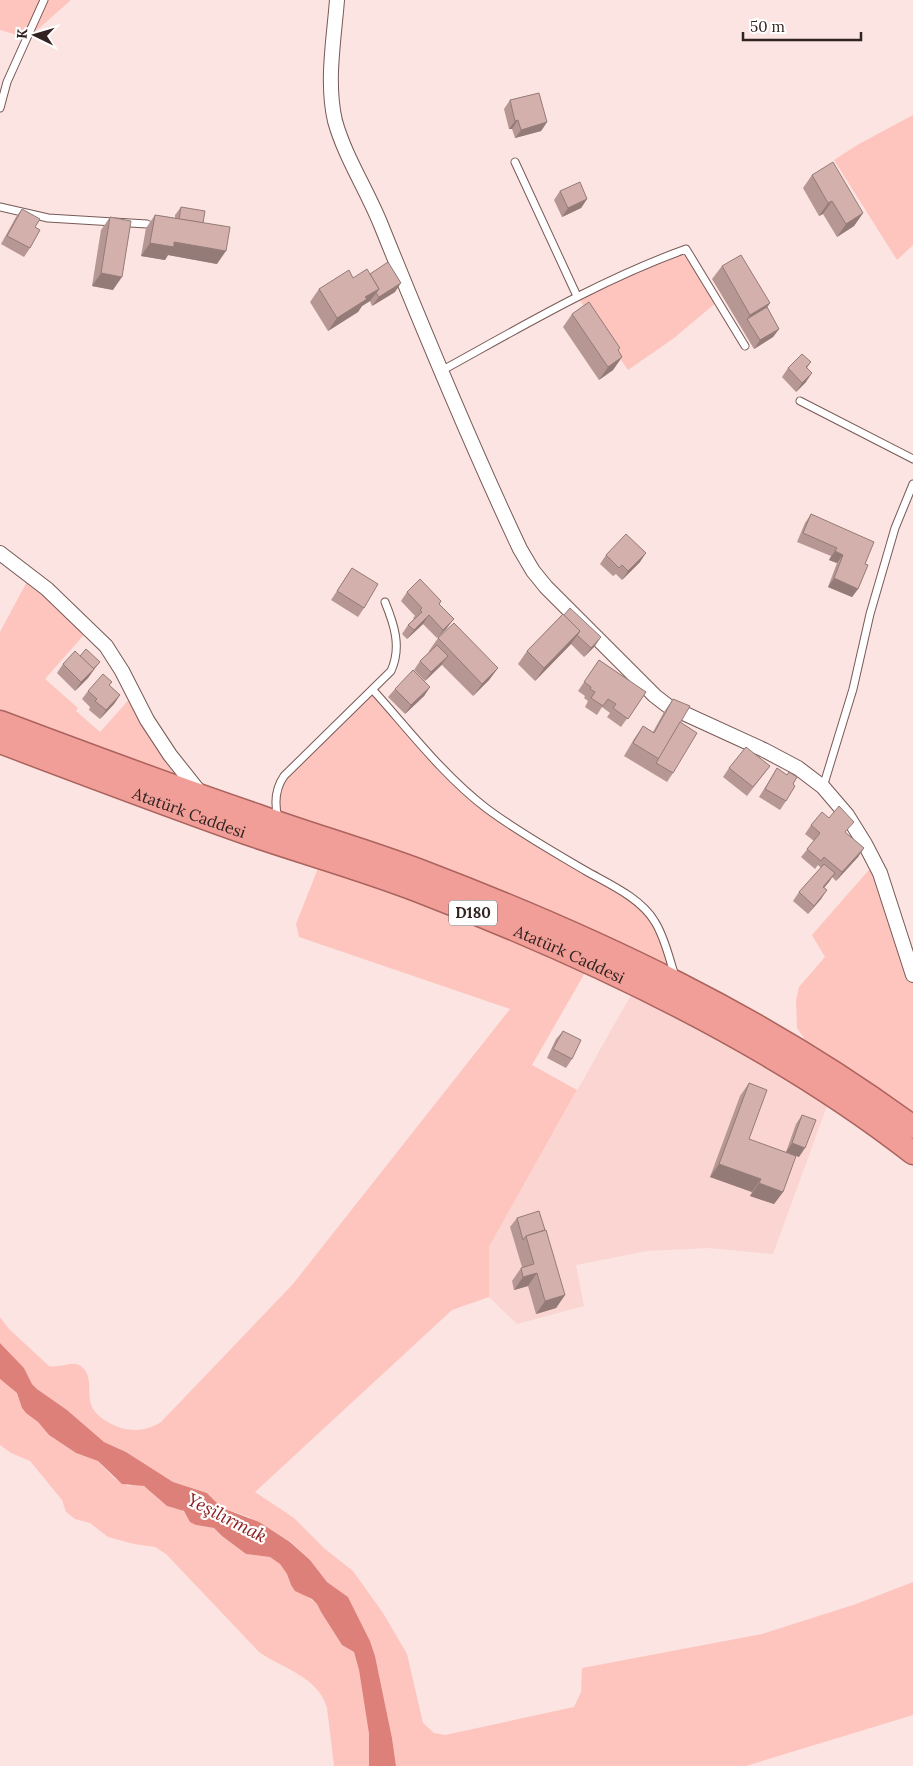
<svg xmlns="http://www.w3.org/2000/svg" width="913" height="1766" viewBox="0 0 913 1766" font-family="Lora,serif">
<rect width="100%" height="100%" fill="#fbe4e1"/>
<polygon fill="#fad5d1" points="636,986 831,1095 773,1254 708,1248 647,1251 576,1265 584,1306 517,1324 489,1297 489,1247"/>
<g fill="#fec5bf">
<polygon points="0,0 71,0 28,38 0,30"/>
<polygon points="913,115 913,245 897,260 834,160 859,144"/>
<polygon points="686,249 718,301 674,338 628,370 577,296"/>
<polygon points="30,576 89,629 45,679 78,708 76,711 100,732 134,694 203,797 0,722 0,632"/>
<polygon points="373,690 448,774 485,807 619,890 655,922 676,981 279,823 275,809 284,776"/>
<path d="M322 858 590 964 532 1065 577 1090 489 1247V1297L452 1310 255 1492 294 1518 325 1549 353 1571 383 1613 407 1654 423 1723 434 1733 445 1735 574 1707 581 1692 582 1668 762 1634 856 1604 913 1582V1715L746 1766H396L392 1738 375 1656 370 1641 348 1597 327 1582 310 1560 291 1542 249 1517 222 1508 207 1493 173 1482 126 1452 104 1442 67 1410 37 1389 32 1384 24 1368 0 1343V1317L9 1329 49 1366C60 1369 73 1359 82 1367 93 1376 87 1392 91 1404 93 1411 98 1415 103 1419 122 1432 142 1434 161 1422L293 1284 510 1009 299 937 296 924Z"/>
<polygon points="875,863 913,973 913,1127 820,1062 797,1028 796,1000 799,987 825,957 812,935"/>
<path d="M0 1379 17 1393 22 1408 26 1413 38 1422 49 1435 76 1453 98 1461 114 1478 128 1486C150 1481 152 1497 168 1506 172 1508 175 1508 179 1509 186 1511 191 1520 196 1525L214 1528 222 1536 246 1554 271 1557 280 1564 287 1574 291 1585 317 1604 321 1612 342 1645 354 1652 359 1670 369 1734V1766H334L327 1708C318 1676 283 1669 259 1652L166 1554 155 1547 134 1544 108 1537 90 1523 75 1519 66 1512 62 1500 30 1461 11 1453 0 1445Z"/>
</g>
<polygon fill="#dd8079" points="0,1343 24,1368 32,1384 37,1389 67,1410 104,1442 126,1452 173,1482 207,1493 222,1508 259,1522 290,1542 310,1560 327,1582 348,1597 370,1641 375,1656 392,1738 396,1766 369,1766 369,1734 359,1670 354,1652 342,1645 321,1612 317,1604 312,1599 295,1591 291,1585 287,1574 280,1564 270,1557 246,1554 222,1536 214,1528 196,1525 190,1522 184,1511 167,1506 144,1486 122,1484 98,1461 76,1453 49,1435 38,1422 26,1413 22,1408 17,1393 0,1379"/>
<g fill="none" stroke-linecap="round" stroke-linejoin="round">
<g stroke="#785956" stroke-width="9">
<g id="service">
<polyline points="0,108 7,82 44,0"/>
<polyline points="515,162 577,296"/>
<polyline points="0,207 48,218 147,224"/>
<path d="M441 371C521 327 600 280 686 249L745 346"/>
<polyline points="800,401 913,459"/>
<path d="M373 690C409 730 443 775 486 808 518 832 552 851 586 871 609 884 641 898 655 922 665 938 669 958 675 976"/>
<polyline points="823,787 853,689 870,614 895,528 913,484"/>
<path d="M278 818C274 802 275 789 284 776L391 671C402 647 394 624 385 602"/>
</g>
</g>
<g stroke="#785956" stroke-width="16">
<g id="minor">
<path d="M337 0C334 39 326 82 335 121 345 157 367 190 381 225 425 334 470 443 520 549L533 571 546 587 655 696 668 706 764 750 798 768 823 787 847 815 865 844 880 873 913 975"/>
<polyline points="0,553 47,589 106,646 122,671 147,720 170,755 201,794"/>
</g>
</g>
<g stroke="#ab635d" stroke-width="25">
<g id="trunk">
<path d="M0 722C85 754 170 786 256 815 311 835 368 851 423 872 596 938 764 1017 913 1127"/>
<path id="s1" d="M0 742C82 773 164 804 246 833 304 853 362 869 419 891 588 956 770 1041 913 1153"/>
</g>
</g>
<use href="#service" stroke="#fff" stroke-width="7"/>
<use href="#minor" stroke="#fff" stroke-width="14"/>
<use href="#trunk" stroke="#f09e97" stroke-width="22"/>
</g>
<g fill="#b69794">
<polygon points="510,100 547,122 541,131 515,138 512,129 509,129 504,109"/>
<polygon points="812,175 863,213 854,226 837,237 823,214 819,216 803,188"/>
<polygon points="560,191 587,199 581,208 562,217 554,200"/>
<polygon points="181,207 203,223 217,264 168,255 165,260 141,256 146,228 155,215 175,218 175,215"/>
<polygon points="22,209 35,227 30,248 24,257 1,244 16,217"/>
<polygon points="110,217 113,290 92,286 101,230"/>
<polygon points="722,266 770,303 767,307 779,329 773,337 754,349 712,279"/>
<polygon points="370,274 395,292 372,306 370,301 362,306 358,312 328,331 310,302 319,289 353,278"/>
<polygon points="572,314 620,348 618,351 622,357 613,370 599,380 563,327"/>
<polygon points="811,362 807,368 806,382 796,392 782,377 788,368"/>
<polygon points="811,514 865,564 858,589 852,597 828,587 837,563 829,560 831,556 797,542 805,523"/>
<polygon points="606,555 640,562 622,580 616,574 613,576 600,564"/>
<polygon points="352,568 364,608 358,617 331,600"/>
<polygon points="407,592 441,601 439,604 447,628 437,638 423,624 407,639 402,634 408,625 414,619 413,618 415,616 401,601"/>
<polygon points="563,614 595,646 584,657 571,644 535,681 518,664 527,651"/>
<polygon points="438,638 498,668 489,680 473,696 442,665 425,681 414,670 420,661 429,652 429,651"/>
<polygon points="80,656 100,662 88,678 75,691 57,673 63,664"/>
<polygon points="599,660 646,692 621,727 607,717 610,713 602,707 597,715 585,707 588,701 584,698 585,696 578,691"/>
<polygon points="112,682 109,686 120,695 114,704 100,719 89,710 90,707 82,699 88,691"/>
<polygon points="430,687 424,696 405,714 388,697 395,689"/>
<polygon points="673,699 680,722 673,773 667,782 624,756 634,739 643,726 653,732 664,712"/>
<polygon points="770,766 747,796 723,777 729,768"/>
<polygon points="777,768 793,784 786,801 780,810 759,797"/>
<polygon points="811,825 846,833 864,848 858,857 836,881 832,877 824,888 821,899 808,914 793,901 799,892 821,868 818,865 815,869 801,857 814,841 805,834"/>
<polygon points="563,1031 572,1059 566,1068 547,1058 556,1039"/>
<polygon points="749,1083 749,1139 783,1192 774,1204 750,1196 752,1192 710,1177 740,1096"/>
<polygon points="802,1115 799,1157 786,1152 796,1124"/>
<polygon points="517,1218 565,1295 556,1308 536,1314 528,1286 514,1290 512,1281 521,1268 522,1267 510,1227"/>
</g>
<g fill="#947b78">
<polygon points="518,120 512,129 509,129 515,121"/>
<polygon points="547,122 541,131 515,138 521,130"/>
<polygon points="587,199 581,208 562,217 568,208"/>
<polygon points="832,201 823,214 819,216 828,203"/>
<polygon points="863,213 854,226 837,237 846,224"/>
<polygon points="174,242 226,251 217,264 168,255 165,260 141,256 150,243"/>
<polygon points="101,273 122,277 113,290 92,286"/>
<polygon points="401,283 395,292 372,306 379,297"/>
<polygon points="379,289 370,301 362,306 358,312 328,331 337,318 365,297"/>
<polygon points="770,303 761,316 747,319 750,315"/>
<polygon points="779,329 773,337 754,349 760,340"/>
<polygon points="622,357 613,370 599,380 608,367"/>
<polygon points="812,373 806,382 796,392 802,383"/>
<polygon points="835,551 843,555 837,563 829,560"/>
<polygon points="646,553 640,562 622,580 628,571"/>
<polygon points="834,578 858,589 852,597 828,587"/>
<polygon points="429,615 423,624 407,639 414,630"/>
<polygon points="454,619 447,628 437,638 443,630"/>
<polygon points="580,631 571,644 535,681 544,668"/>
<polygon points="601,637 595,646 584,657 591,648"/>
<polygon points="448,656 442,664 425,681 431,672"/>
<polygon points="498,668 489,680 473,696 482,684"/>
<polygon points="94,669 88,678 75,691 81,682"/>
<polygon points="430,687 424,696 405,714 411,705"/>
<polygon points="120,695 114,704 100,719 106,710"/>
<polygon points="864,848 858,857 836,881 842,872"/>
<polygon points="835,873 829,882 817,896 823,887"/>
<polygon points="827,890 821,899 808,914 814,906"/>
<polygon points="792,1143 805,1148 799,1157 786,1152"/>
<polygon points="719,1164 761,1179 752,1192 710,1177"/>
<polygon points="759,1183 783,1192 774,1204 750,1196"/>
<polygon points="537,1273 528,1286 514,1290 523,1277"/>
<polygon points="565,1295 556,1308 536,1314 545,1301"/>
</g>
<g fill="#d4b0ac" stroke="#947b78">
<polygon points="539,93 547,122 521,130 518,120 515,121 510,100"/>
<polygon points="833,162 863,213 846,224 832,201 828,203 812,175"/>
<polygon points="580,182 587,199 568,208 560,191"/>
<polygon points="181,207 205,211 203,223 179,219"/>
<polygon points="22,209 40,219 35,227 40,230 30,248 7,236"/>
<polygon points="155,215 230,227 226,251 174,242 174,247 150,243"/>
<polygon points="110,217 131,221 122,277 101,273"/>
<polygon points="741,255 770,303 750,315 722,266"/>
<polygon points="388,262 401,283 379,297 376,293 379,289 370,274"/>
<polygon points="367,269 379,289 365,297 367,299 337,318 319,289 349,270 353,278"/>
<polygon points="589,302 620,348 618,350 622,357 608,367 572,314"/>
<polygon points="767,307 779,329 760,340 747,319"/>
<polygon points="802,354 811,362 806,367 812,373 802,383 788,368"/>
<polygon points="811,514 874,542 865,564 868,565 858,589 834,578 843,555 835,551 837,548 803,533"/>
<polygon points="626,534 646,553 628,571 622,565 619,568 606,555"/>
<polygon points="352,568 378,584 364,608 337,591"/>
<polygon points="420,579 441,601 439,604 454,619 443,630 429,615 414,630 408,625 422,612 420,610 422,608 407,592"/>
<polygon points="570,608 601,637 591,648 577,635 580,631 564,615"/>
<polygon points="563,614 580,631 544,668 527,651"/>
<polygon points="454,623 498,668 482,684 438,638"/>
<polygon points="437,645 448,656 431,672 420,661"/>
<polygon points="86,649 100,662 93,669 80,656"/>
<polygon points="75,651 94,669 81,682 63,664"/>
<polygon points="599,660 646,692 628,719 613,708 616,704 608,699 603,706 591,698 595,692 590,689 591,687 584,682"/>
<polygon points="413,670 430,687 411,705 395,689"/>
<polygon points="103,674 112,682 109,685 120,695 106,710 95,701 97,699 88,691"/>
<polygon points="673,699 690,706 659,759 633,743 643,726 654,733"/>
<polygon points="680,722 697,733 673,773 656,763"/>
<polygon points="746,747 770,766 753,787 729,768"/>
<polygon points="777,768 787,775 789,772 797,777 793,784 795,786 786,801 765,789"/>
<polygon points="839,806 854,822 845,832 864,848 842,872 824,857 821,861 807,849 820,833 811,825 822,812 829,818"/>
<polygon points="824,864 835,873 823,887 827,890 814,906 799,892"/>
<polygon points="563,1031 581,1040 572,1059 553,1049"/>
<polygon points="749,1083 767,1090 749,1139 796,1156 783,1192 759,1183 761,1179 719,1164"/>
<polygon points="802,1115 816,1120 805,1148 792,1143"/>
<polygon points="539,1211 545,1230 526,1236 523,1240 517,1218"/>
<polygon points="546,1230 565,1295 545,1301 537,1273 523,1277 521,1268 534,1264 526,1236"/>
</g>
<g text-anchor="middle" stroke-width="4.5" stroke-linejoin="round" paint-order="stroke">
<rect fill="#fff" stroke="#6e6564" stroke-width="1" x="449" y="900.5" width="48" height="25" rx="4"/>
<g font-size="15" font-weight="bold" fill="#302321">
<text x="473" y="918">D180</text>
</g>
<g font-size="16" fill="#302321" stroke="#fff">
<text dy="6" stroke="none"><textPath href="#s1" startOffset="202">Atatürk Caddesi</textPath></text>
<text dy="6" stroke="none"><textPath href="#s1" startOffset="608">Atatürk Caddesi</textPath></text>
</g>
<g font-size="18" font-style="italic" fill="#8d1f21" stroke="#fff">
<text transform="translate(227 1518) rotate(27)" y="6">Yeşilırmak</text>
</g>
</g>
<g transform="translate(35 35) rotate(275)" stroke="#ffffff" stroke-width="4" paint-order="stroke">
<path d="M0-4L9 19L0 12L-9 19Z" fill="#302321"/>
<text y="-8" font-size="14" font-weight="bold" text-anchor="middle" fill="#302321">K</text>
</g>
<path d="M743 32v8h118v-8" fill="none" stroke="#302321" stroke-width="2.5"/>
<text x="750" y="32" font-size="15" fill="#302321" stroke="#ffffff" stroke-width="4" paint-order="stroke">50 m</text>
</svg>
